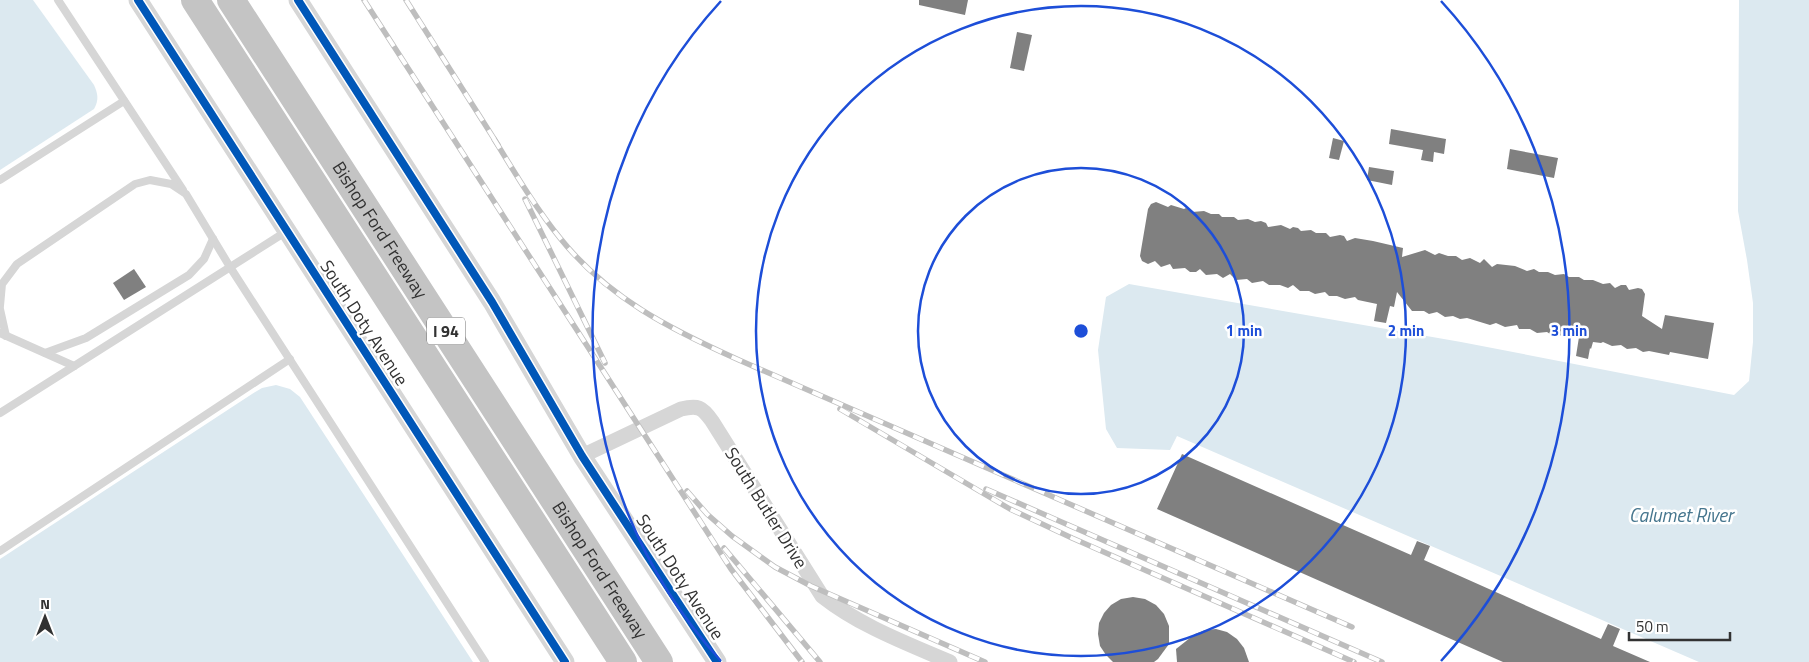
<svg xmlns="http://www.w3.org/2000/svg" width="1809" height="662" viewBox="0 0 1809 662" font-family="'Titillium Web',sans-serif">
<rect width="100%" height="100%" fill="#fff"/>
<g fill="#dce9f0">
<path d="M0 0H33L94 85C98 94 99 100 94 109L0 170Z"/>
<polygon points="1739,0 1809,0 1809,662 1699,662 1177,436 1170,450 1117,448 1106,429 1098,350 1106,297 1129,284 1461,342 1734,395 1749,381 1753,342 1753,303 1747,260 1738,211"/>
<polygon points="276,385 290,389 300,397 473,662 0,662 0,559 252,394 262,388"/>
</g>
<g fill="#808080">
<polygon points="919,0 968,0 965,15 919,5"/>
<polygon points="1017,32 1032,35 1024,71 1010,68"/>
<polygon points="1391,129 1446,139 1444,154 1434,152 1433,162 1421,160 1423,150 1389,144"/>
<polygon points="1333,138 1344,141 1339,160 1329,158"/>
<polygon points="1510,149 1558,158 1554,178 1507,169"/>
<polygon points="1369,167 1394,171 1392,185 1367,180"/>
<polygon points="1156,202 1168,207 1171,205 1184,209 1186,208 1192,212 1204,211 1211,214 1219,214 1222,217 1234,217 1238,220 1248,219 1255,222 1261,221 1266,223 1268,227 1281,225 1290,229 1293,227 1298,228 1301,231 1311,230 1316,233 1326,233 1330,237 1340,235 1344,236 1347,241 1355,238 1373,241 1403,248 1402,257 1425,250 1435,255 1439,253 1448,256 1456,256 1462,260 1470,258 1480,263 1484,259 1492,267 1497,264 1515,266 1527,271 1534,269 1539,272 1548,272 1555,275 1564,274 1569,277 1579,277 1584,280 1593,280 1603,284 1610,283 1615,288 1621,285 1626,285 1629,290 1638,288 1642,289 1645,294 1642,316 1662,329 1665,315 1714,323 1708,359 1670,352 1669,355 1649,351 1643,352 1636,348 1627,349 1621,345 1612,346 1603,342 1601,343 1593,342 1591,349 1590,348 1588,359 1576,356 1579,337 1567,338 1564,335 1553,336 1547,332 1537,333 1530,329 1519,329 1517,325 1505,327 1496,323 1490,325 1467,318 1460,319 1453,316 1445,317 1437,312 1429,314 1424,311 1412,311 1397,292 1394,307 1390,306 1386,323 1374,321 1377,304 1358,300 1355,297 1345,299 1337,296 1329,296 1325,292 1315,294 1309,291 1300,291 1293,285 1288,288 1280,285 1269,285 1263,281 1252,283 1247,279 1236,280 1230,274 1223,278 1217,274 1206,275 1200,269 1196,272 1190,272 1185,268 1173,269 1170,264 1161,267 1155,261 1148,264 1142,261 1140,256 1148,209 1151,204"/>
<polygon points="134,269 146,287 124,300 113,283"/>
<polygon points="1182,454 1411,555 1417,541 1430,546 1424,560 1601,639 1608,624 1620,629 1613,646 1650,662 1503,662 1157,509"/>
<polygon points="1133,597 1145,599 1156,605 1164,614 1169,626 1169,644 1158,659 1154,662 1113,662 1106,655 1100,646 1098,634 1099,623 1104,613 1111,605 1121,599"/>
<polygon points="1216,629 1227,632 1237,639 1244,648 1249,662 1177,662 1176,649 1195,634 1205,630"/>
</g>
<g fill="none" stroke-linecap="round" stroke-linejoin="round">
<g stroke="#d6d6d6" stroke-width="8">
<polyline points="58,0 183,190"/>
<polyline points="0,180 124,101"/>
<polyline points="0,306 2,284 17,264 135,184 150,180 171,184 186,194 230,267 485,662"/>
<polyline points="0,309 6,336"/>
<polyline points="0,333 74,366"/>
<polyline points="45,353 86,338 189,275 204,259 213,239"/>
<polyline points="0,413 287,231"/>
<polyline points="0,551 290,359"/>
</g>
<path stroke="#d6d6d6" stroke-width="15" d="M582 456 681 409C698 405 702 407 712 421L822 596C860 626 906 643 950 662"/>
<g stroke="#d6d6d6" stroke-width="19">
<polyline points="138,0 565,662"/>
<polyline points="298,0 492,302 582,456 717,662"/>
</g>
<g stroke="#c4c4c4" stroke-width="28">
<polyline points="195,0 623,662"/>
<path id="s1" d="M231 0 659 662"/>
</g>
<g stroke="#bebebe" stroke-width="5.5">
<g id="rail">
<polyline points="364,0 731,569 802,662"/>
<polyline points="406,0 498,145"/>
<path d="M494 139C515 173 535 207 560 238 608 298 670 329 739 360L1352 627"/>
<polyline points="525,199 605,363"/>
<polyline points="840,409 1010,509 1072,538 1354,662"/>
<polyline points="986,489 1382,662"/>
<polyline points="687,491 707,514 732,536 775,567 811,586 985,662"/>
<polyline points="724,548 820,662"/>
</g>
</g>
<use href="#rail" stroke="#fff" stroke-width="4" stroke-dasharray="11" stroke-linecap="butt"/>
<g stroke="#fff" stroke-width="11">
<g id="cycleway">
<polyline points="138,0 565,662"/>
<polyline points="298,0 492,302 582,456 717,662"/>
</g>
</g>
<use href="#cycleway" stroke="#0057b8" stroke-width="8"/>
</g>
<g fill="none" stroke="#1d4ed8" stroke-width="2.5">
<circle cx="1081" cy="331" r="163"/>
<circle cx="1081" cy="331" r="325"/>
<path d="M721 661A488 488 0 0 1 721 1M1441 1A488 488 0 0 1 1441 661"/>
</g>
<g text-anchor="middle" stroke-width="5" stroke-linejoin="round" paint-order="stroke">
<rect fill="#fff" stroke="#707070" stroke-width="1" x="427" y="317.5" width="38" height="27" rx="4"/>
<g font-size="16" font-weight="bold" fill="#323232">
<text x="446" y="337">I 94</text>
</g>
<g font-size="18" fill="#323232" stroke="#fff">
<text dy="6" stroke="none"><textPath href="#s1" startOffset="274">Bishop Ford Freeway</textPath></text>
<text transform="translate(364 323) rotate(57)" y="6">South Doty Avenue</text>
<text transform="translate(766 508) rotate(58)" y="6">South Butler Drive</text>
<text dy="6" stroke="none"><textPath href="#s1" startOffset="679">Bishop Ford Freeway</textPath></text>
<text transform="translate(680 577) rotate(57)" y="6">South Doty Avenue</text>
</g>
<g font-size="19" font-style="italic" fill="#46768e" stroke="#fff">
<text x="1681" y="522">Calumet River</text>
</g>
</g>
<circle cx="1081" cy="331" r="8" fill="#1d4ed8" stroke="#fff" stroke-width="2.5"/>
<g font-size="15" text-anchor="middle" font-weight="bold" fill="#1d4ed8" stroke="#fff" stroke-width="5" stroke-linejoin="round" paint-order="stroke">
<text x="1244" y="336">1 min</text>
<text x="1406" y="336">2 min</text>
<text x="1569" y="336">3 min</text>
</g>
<g transform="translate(45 617)" stroke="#ffffff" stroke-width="4" paint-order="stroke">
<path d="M0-4L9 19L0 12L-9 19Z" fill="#323232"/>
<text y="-8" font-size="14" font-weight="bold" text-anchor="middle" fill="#323232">N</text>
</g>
<path d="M1629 632v8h101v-8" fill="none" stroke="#323232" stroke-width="2.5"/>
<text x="1636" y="632" font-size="15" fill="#323232" stroke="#ffffff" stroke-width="4" paint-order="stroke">50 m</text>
</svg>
